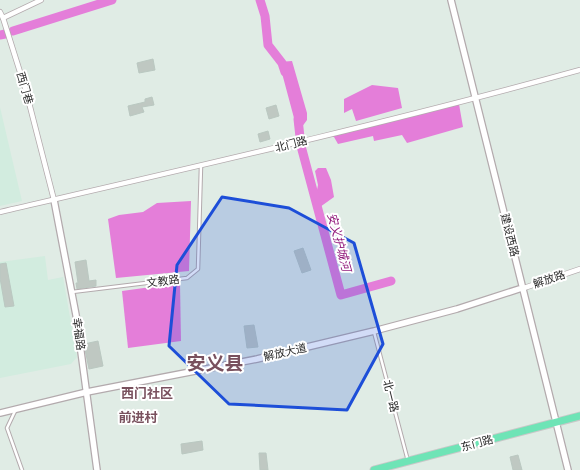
<svg xmlns="http://www.w3.org/2000/svg" width="580" height="470" viewBox="0 0 580 470" font-family="Helvetica,'Noto Sans SC',sans-serif">
<rect width="100%" height="100%" fill="#e0ece5"/>
<g fill="#d2ecdf">
<polygon points="0,107 22,201 0,206"/>
<polygon points="45,256 48,280 63,277 77,357 71,364 0,378 0,262"/>
</g>
<g fill="#e47ed9">
<polygon points="292,61 307,113 307,120 296,135 294,118 279,62"/>
<polygon points="372,85 398,88 402,108 356,121 352,109 344,113 344,99"/>
<polygon points="459,104 463,127 407,143 402,135 374,141 373,136 338,144 334,137 330,137"/>
<polygon points="318,168 326,168 331,180 334,197 320,207 316,195 318,185 315,171"/>
<polygon points="191,201 189,271 116,278 108,219 119,215 143,212 157,203"/>
<polygon points="180,283 181,341 128,348 122,291"/>
</g>
<g fill="none" stroke-linecap="round" stroke-linejoin="round">
<g stroke="#e47ed9" stroke-width="9">
<polyline points="260,0 265,16 268,45 282,63 285,72"/>
<polyline points="13,31 112,0"/>
<polyline points="0,35 5,34"/>
<polyline points="298,119 300,137"/>
<polyline points="301,146 341,295 391,281"/>
</g>
</g>
<g fill="#bfc8c2" stroke="#bac8c1">
<polygon points="153,59 155,70 139,73 137,63"/>
<polygon points="152,97 154,105 142,107 144,112 130,116 128,106 145,102 145,99"/>
<polygon points="276,105 279,116 269,119 266,108"/>
<polygon points="268,131 270,139 260,142 258,134"/>
<polygon points="303,248 311,270 302,273 294,251"/>
<polygon points="86,260 89,281 96,280 96,286 77,289 76,283 78,283 75,262"/>
<polygon points="6,263 14,306 5,307 0,278 0,264"/>
<polygon points="254,325 258,347 247,348 244,326"/>
<polygon points="98,341 103,366 89,369 84,344"/>
<polygon points="202,441 203,450 182,454 181,444"/>
<polygon points="259,453 266,453 268,470 260,470"/>
<polygon points="518,455 522,470 513,470 510,457"/>
</g>
<g fill="none" stroke-linecap="round" stroke-linejoin="round">
<g stroke="#b3aaad" stroke-width="4.5">
<g id="service">
<polyline points="72,292 187,278 198,269 201,166"/>
<polyline points="374,332 408,461"/>
<polyline points="16,409 7,428 22,470"/>
</g>
</g>
<g stroke="#b3aaad" stroke-width="6">
<g id="minor">
<polyline points="41,0 3,18 26,91 54,200"/>
<polyline points="0,12 3,18"/>
<path d="M0 212C194 167 388 123 580 70"/>
<polyline points="521,289 580,269"/>
</g>
</g>
<g stroke="#b3aaad" stroke-width="8">
<g id="tertiary">
<polyline points="451,0 568,470"/>
<polyline points="54,200 76,315 97,470"/>
<polyline points="0,413 87,392 257,359 374,331 457,309 519,289"/>
</g>
</g>
<g stroke="#c8c8c8" stroke-width="9">
<polyline id="primary" points="374,470 580,416"/>
</g>
<use href="#service" stroke="#fff" stroke-width="2.5"/>
<use href="#minor" stroke="#fff" stroke-width="4.5"/>
<use href="#tertiary" stroke="#fff" stroke-width="5.5"/>
<use href="#primary" stroke="#6ee4b6" stroke-width="7"/>
</g>
<path fill="#1d4ed8" fill-opacity="0.2" stroke="#1d4ed8" stroke-width="3" stroke-linejoin="round" d="M222 197 289 208 354 243 383 344 347 410 229 404 169 346 177 265Z"/>
<g text-anchor="middle" stroke-width="4" stroke-linejoin="round" paint-order="stroke">
<g font-size="11" fill="#2c2c2c" stroke="#fff">
<text transform="translate(25 88) rotate(74)" y="4">西门巷</text>
<text transform="translate(291 144) rotate(-14)" y="4">北门路</text>
<text transform="translate(510 235) rotate(76)" y="4">建设西路</text>
<text transform="translate(549 279) rotate(-18)" y="4">解放路</text>
<text transform="translate(163 281) rotate(-7)" y="4">文教路</text>
<text transform="translate(79 334) rotate(82)" y="4">幸福路</text>
<text transform="translate(285 352) rotate(-13)" y="4">解放大道</text>
<text transform="translate(391 396) rotate(76)" y="4">北一路</text>
<text transform="translate(477 443) rotate(-15)" y="4">东门路</text>
</g>
<g font-size="12" font-style="italic" fill="#921b7c" stroke="#fff">
<text transform="translate(339 242) rotate(75)" y="4">安义护城河</text>
</g>
<g font-size="13" font-weight="bold" fill="#79515e" stroke="#fff">
<text x="147" y="398">西门社区</text>
<text x="138" y="422">前进村</text>
</g>
<g font-size="19" font-weight="bold" fill="#79515e" stroke="#fff">
<text x="215" y="370">安义县</text>
</g>
</g>
</svg>
